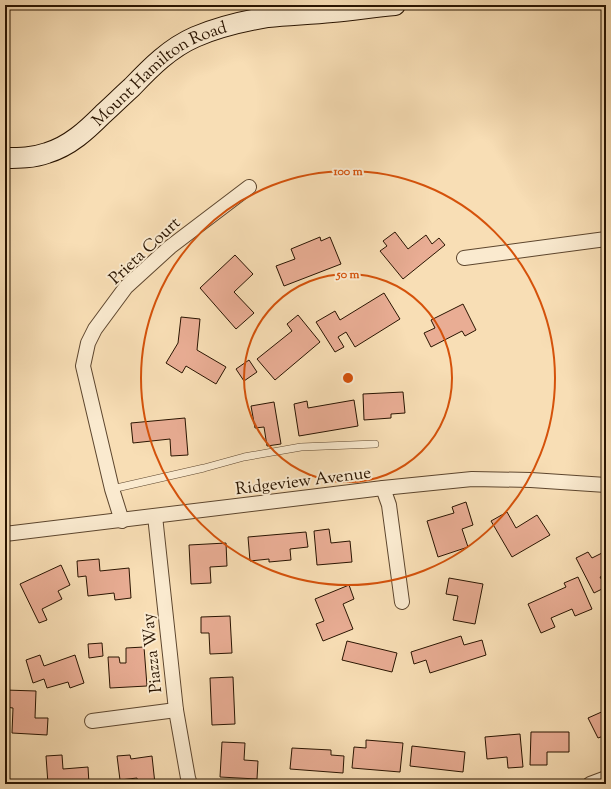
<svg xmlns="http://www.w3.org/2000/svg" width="611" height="789" viewBox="0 0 611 789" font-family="'Sorts Mill Goudy',serif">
<rect width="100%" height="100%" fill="#f8deb5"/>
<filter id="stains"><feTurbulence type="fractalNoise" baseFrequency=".005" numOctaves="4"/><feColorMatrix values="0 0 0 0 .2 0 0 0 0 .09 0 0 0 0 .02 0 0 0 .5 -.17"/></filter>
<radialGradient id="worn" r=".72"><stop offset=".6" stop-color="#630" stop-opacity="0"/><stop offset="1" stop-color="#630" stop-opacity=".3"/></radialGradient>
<g fill="#e9ad94" stroke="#291401">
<polygon points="395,232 408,249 426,235 432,244 439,238 445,245 403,279 380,251 387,246 383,241"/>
<polygon points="320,237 321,241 330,237 341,264 284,286 276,266 295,259 291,249"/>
<polygon points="235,255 253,274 234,292 254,313 236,329 200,288"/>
<polygon points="384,293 400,319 355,347 346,332 338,337 344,347 335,352 316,322 335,311 340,320"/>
<polygon points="463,304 476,330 465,336 462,331 431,347 424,333 435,328 431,320"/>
<polygon points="298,315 320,342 275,380 257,359 292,331 287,324"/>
<polygon points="181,317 200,319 197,350 226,367 216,384 186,366 182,373 166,363 178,343"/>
<polygon points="249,360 257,372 244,381 236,369"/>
<polygon points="403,392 405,413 391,414 391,418 364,420 363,394"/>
<polygon points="354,400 358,426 299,436 294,404 307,401 308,408"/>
<polygon points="274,402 281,444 267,446 264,427 255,428 251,406"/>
<polygon points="185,418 188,455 171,456 170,439 133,443 131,423"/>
<polygon points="466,502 473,525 462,529 468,547 438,557 427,521 454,513 452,507"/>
<polygon points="507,512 516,528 537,515 550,535 512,557 491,521"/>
<polygon points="329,529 331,543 350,541 352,562 317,565 314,531"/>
<polygon points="306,532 308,547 290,549 291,560 269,562 269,559 250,561 248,537"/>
<polygon points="226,543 227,566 210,567 211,583 191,584 189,545"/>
<polygon points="606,551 606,574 600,577 606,587 594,593 576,558 588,552 592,558"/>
<polygon points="99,559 100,571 129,568 131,598 115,600 114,593 88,596 86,576 78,577 77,561"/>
<polygon points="61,565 70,585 58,591 62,599 42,609 47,620 39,623 20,584"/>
<polygon points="578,577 592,609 575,616 572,609 551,618 555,627 541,633 528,604 566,587 564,583"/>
<polygon points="449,578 483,584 475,624 453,620 458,596 446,594"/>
<polygon points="349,585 354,599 343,604 353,629 323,641 316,624 324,621 315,599"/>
<polygon points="230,616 232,653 210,654 209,633 201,633 201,617"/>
<polygon points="461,636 464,645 482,640 486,655 430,673 426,660 414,664 411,652"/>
<polygon points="347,641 397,653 392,672 342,660"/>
<polygon points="102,643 103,656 89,658 88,644"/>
<polygon points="144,647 147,686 110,688 108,657 119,657 120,663 126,663 126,648"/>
<polygon points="40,655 44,666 75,655 84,683 70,688 68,682 47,688 44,679 33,683 26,660"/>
<polygon points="233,677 235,724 212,725 210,678"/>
<polygon points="5,690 36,691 35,718 48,718 47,735 12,733 13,708 5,707"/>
<polygon points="606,710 606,735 598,738 588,718"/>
<polygon points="531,732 569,732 569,752 547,752 547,765 530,765"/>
<polygon points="520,734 523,767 508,768 507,757 487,759 485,737"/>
<polygon points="366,740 403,743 400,772 352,768 354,747 366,748"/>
<polygon points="222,742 245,743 244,760 258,761 257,779 220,777"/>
<polygon points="412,746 465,752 463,772 410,766"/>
<polygon points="292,748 331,750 331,755 344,756 343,773 290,769"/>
<polygon points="62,755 63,769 88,767 89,784 48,784 46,756"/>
<polygon points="130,755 131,759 152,756 155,784 138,784 137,778 120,780 117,756"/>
</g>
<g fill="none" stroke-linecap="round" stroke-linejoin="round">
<g stroke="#5d462e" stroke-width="8">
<polyline id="service" points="112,489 204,468 244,457 301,447 375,444"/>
</g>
<g stroke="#5d462e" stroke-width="16">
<g id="minor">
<polyline points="464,258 606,239"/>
<polyline points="383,488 389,505 402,602"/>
<polyline points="155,516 176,710 188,778 190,784"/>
<polyline points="122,521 112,489 83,366 88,343 95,329 126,287 170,247 249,187"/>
<polyline points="5,534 383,488 472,479 531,480 606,485"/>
<polyline points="92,721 176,710"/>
<polyline points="590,784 606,778"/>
</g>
</g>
<g stroke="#291401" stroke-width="22">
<g id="secondary">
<path id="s1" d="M5 158C19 158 33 158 47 153 70 146 87 130 103 114 113 105 122 96 132 87 151 67 170 48 195 37 218 27 244 21 268 17 289 15 311 14 332 12 353 10 374 7 395 5"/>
</g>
</g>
<use href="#service" stroke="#faeacf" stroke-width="7"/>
<use href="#minor" stroke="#faeacf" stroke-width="14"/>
<use href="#secondary" stroke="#faeacf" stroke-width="20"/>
</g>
<g fill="none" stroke="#d5520b" stroke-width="2">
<circle cx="348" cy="378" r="104"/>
<circle cx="348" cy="378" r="207"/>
</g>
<g text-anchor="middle" stroke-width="4" stroke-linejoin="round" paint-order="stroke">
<g font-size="17" fill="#291401" stroke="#faeacf">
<text dy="6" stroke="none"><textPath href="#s1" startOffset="182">Mount Hamilton Road</textPath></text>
<text transform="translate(144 250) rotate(-43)" y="6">Prieta Court</text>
<text transform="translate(303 480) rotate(-7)" y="6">Ridgeview Avenue</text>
<text transform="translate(151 653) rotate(-96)" y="6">Piazza Way</text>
</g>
</g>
<circle cx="348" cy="378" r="6" fill="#d5520b" stroke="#faeacf" stroke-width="2"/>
<g font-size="12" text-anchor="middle" font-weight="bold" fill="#d5520b" stroke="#faeacf" stroke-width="4" stroke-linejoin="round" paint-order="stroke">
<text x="348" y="175">100 m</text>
<text x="348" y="278">50 m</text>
</g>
<rect width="611" height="789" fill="none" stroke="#f8deb5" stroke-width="20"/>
<rect x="6" y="6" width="599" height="777" fill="none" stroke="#291401" stroke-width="2"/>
<rect x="10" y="10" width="591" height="769" fill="none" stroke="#291401"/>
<rect width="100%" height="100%" filter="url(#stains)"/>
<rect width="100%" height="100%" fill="url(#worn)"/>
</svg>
